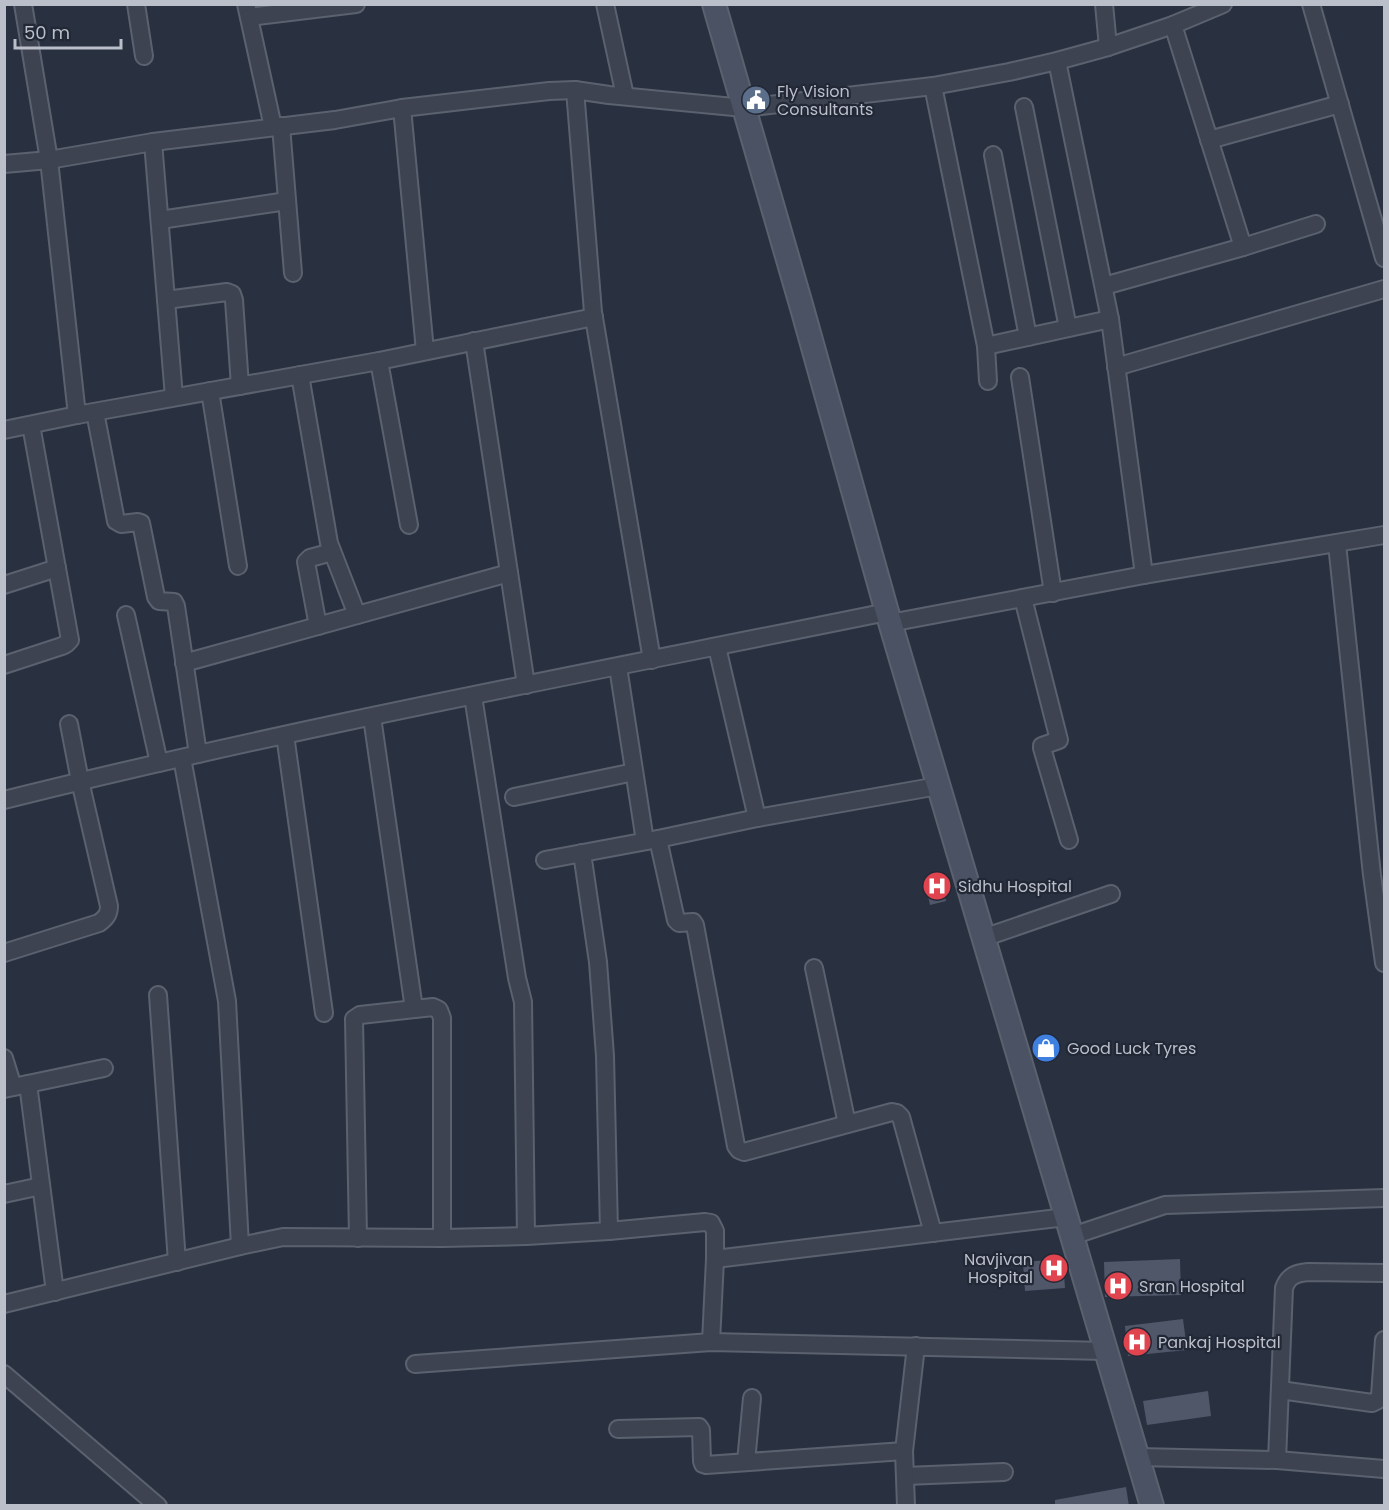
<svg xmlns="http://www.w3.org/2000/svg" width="1389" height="1510" viewBox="0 0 1389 1510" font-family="Poppins,sans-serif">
<rect width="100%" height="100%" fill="#293140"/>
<g fill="#4f5769">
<polygon points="940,874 946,901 930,905 924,878"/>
<polygon points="1063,1259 1065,1288 1025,1291 1023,1262"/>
<polygon points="1180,1259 1181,1295 1105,1297 1104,1262"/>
<polygon points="1183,1319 1187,1350 1128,1356 1125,1326"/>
<polygon points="1208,1391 1211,1416 1147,1425 1143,1401"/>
<polygon points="1126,1487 1129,1506 1055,1506 1055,1500"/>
</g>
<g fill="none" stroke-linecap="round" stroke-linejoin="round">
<g stroke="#5b616e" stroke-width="20">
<g id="minor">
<polyline points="23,4 49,160 77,415"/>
<polyline points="136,4 144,56"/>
<polyline points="246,4 273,127"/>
<polyline points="605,4 625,96"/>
<polyline points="1104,4 1108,47"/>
<polyline points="1311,4 1384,258"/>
<polyline points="249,17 356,4"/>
<polyline points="1173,25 1243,247"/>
<polyline points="1057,61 1110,319 1144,575"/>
<polyline points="933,86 986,346"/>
<polyline points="575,90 593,312 652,660"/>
<polyline points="1024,107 1068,328"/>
<polyline points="402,108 425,351"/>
<polyline points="281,126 293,273"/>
<polyline points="1209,140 1340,104"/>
<polyline points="153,142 174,397"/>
<polyline points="993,155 1028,337"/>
<polyline points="4,164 49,160 153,142 335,120 402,108 549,91 575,90 609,95 744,108 933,86 1009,72 1057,61 1108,47 1173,25 1223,4"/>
<polyline points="160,220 287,201"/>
<polyline points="1104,286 1243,247 1316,224"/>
<polyline points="166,300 227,292 232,294 234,300 240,386"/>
<polyline points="474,341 526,685"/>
<polyline points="379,361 409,525"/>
<polyline points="1116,367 1384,289"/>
<polyline points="300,375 329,543 357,615"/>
<polyline points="1020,377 1053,593"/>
<polyline points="988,381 986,346 1110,319"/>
<polyline points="210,391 238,566"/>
<polyline points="95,412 116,521 121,524 138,522 141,523 156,597 159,601 174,602 176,606 198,754"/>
<polyline points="4,430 77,415 379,361 594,317"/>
<polyline points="1337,544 1372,875 1384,963"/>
<polyline points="4,585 57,568"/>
<polyline points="1023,598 1059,740 1042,746 1042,748 1069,840"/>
<polyline points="126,615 159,763"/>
<polyline points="890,623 1144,575 1384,535"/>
<polyline points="318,626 306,562 310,558 332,552"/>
<polyline points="717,647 757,818"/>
<polyline points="184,663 509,573"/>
<polyline points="4,665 62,646 66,644 70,640 31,425"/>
<polyline points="618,667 645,841"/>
<polyline points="473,696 517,978 523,1002 526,1236"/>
<polyline points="372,717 414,1009"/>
<polyline points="285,735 324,1013"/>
<polyline points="182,758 227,1001 240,1246"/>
<polyline points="514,797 634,772"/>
<path d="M4 800C296 727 592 672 887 612"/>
<polyline points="658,839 676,920 679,923 693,922 695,925 736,1146 739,1150 744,1152 892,1112 897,1113 901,1117 933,1233"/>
<polyline points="582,853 598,962 605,1056 609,1231"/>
<polyline points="545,860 658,839 757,818 938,786"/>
<polyline points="983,938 1111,894"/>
<path d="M4 953 99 923C106 918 109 914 109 906L80 781 69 724"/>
<polyline points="814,968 847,1124"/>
<polyline points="158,995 177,1262"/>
<polyline points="4,1058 13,1087"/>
<polyline points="28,1084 55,1292"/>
<polyline points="4,1089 104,1068"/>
<polyline points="4,1194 41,1186"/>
<polyline points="1072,1236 1165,1205 1384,1198"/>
<polyline points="358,1238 354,1019 360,1015 433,1007 439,1010 442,1018 442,1238"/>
<polyline points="715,1259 1066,1217"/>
<polyline points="4,1304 240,1246 283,1237 442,1238 526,1236 609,1231 705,1222 711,1223 715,1231 715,1259 711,1342"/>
<polyline points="415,1364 711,1342 1106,1351"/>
<polyline points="4,1374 158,1506"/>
<polyline points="1280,1390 1372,1403 1378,1400 1380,1396 1384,1340"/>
<polyline points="618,1429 699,1427 701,1430 702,1461 703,1464 706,1465 904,1451"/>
<polyline points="1138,1457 1277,1460 1384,1469"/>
<path d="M1277 1460 1284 1288C1288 1276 1296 1273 1308 1272L1384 1273"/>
<polyline points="746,1462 752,1398"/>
<polyline points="905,1476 1004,1472"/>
<polyline points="906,1506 904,1451 916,1346"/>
</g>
</g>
<g stroke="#5b616e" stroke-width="26">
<polyline id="secondary" points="714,4 802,308 887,612 1152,1506"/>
</g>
<use href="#minor" stroke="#3d4350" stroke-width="16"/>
<use href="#secondary" stroke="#4b5263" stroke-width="22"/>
</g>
<defs>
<g id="civic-disc" transform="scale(1.5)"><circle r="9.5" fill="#5c6f8a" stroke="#222836"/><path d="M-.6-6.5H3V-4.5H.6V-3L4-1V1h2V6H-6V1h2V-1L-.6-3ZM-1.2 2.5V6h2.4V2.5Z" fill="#fff"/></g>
<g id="hospital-disc" transform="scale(1.5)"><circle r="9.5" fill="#e0444e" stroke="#222836"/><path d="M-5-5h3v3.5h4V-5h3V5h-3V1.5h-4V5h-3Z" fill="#fff"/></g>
<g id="shop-disc" transform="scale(1.5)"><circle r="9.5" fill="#3f7fe0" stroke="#222836"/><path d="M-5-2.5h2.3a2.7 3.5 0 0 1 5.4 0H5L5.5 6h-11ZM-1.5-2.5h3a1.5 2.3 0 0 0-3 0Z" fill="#fff"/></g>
</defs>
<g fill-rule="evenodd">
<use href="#civic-disc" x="756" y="100"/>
<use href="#hospital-disc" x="937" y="886"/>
<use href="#shop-disc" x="1046" y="1048"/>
<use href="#hospital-disc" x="1054" y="1268"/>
<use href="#hospital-disc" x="1118" y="1286"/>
<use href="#hospital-disc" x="1137" y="1342"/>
</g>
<g text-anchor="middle" stroke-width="4.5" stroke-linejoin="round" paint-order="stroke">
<g font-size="16" fill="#babfca" stroke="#222836" text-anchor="start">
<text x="777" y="97">Fly Vision<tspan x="777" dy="18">Consultants</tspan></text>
<text x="958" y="892">Sidhu Hospital</text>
<text x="1067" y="1054">Good Luck Tyres</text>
<text x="1033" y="1265" text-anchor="end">Navjivan<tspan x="1033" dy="18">Hospital</tspan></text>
<text x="1139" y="1292">Sran Hospital</text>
<text x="1158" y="1348">Pankaj Hospital</text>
</g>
</g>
<rect width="1389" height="1510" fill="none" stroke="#babfca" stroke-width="12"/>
<path d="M15 39v9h106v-9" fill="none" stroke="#babfca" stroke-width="3"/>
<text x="24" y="39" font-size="18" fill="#babfca" stroke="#222836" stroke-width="4.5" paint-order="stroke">50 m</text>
</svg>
